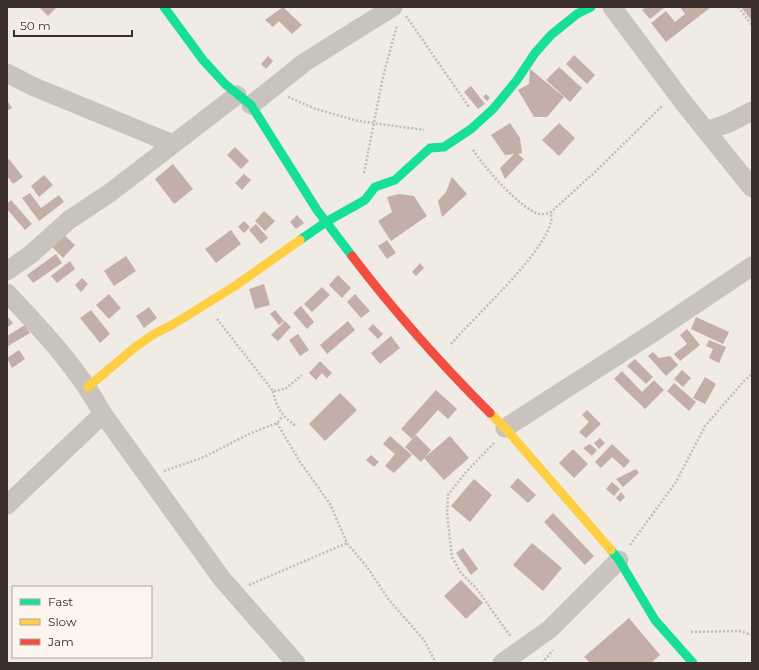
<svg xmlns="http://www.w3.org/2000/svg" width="759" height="670" viewBox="0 0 759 670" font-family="Montserrat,sans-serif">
<rect width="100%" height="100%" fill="#f0ebe5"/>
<g fill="#c3afa7">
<polygon points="39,7 57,7 48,16"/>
<polygon points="283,7 302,25 292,34 279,21 273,27 265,20"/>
<polygon points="646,7 665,7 650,19 642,10"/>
<polygon points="680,7 711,7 666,42 651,23 666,11 675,22 685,14"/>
<polygon points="741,7 752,7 752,21"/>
<polygon points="574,55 595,75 587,84 566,64"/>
<polygon points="268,56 273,61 266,69 261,64"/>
<polygon points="559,67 582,88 570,102 546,80"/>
<polygon points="530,69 564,97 547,117 534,117 518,90 529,84"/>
<polygon points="471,86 485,104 478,109 464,92"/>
<polygon points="486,94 490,98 487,101 483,97"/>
<polygon points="7,100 12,108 7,111"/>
<polygon points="510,123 520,138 522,153 518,154 524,159 505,179 500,168 514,154 505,155 491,135"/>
<polygon points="559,123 575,138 559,156 542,140"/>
<polygon points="235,147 249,161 241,169 227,155"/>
<polygon points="9,159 23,177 13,184 7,176 7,160"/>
<polygon points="173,164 193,189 174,204 155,179"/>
<polygon points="244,174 251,180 242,190 235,183"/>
<polygon points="44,175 53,185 39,197 31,186"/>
<polygon points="452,177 467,194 442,217 438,201 446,192"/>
<polygon points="30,193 41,208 59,195 64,202 39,221 22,198"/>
<polygon points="399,194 414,196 427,216 391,241 378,221 392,212 387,197"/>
<polygon points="11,200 32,224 25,230 7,209 7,204"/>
<polygon points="264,211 275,221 265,231 255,221"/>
<polygon points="297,215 304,223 296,229 290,222"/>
<polygon points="244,221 250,227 244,233 238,227"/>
<polygon points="256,224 268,238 261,244 249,230"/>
<polygon points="231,230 241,244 216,263 205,249"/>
<polygon points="60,231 75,245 63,258 48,243"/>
<polygon points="387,240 396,253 387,259 378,246"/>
<polygon points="56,254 62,263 33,283 27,275"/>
<polygon points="126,256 136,271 114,286 104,271"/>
<polygon points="70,261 75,269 57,283 51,276"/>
<polygon points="420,263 424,268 416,276 412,272"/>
<polygon points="338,275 351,288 342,298 329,285"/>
<polygon points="82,278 88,284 81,292 75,285"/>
<polygon points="264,284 270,305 255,309 249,289"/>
<polygon points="322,287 330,295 312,312 304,304"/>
<polygon points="109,294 121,308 109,319 96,305"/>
<polygon points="355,294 370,311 361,318 347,302"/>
<polygon points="301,306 314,322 307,329 293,313"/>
<polygon points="149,307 157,318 144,328 136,316"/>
<polygon points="91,310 110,334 100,343 80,318"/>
<polygon points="275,310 284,321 279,325 270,314"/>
<polygon points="7,316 13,323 7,328"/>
<polygon points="696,317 729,332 723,344 691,329"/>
<polygon points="285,321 291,327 278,341 271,335"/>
<polygon points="348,321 355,330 327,354 320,345"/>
<polygon points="373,324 383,334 378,339 368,329"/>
<polygon points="25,325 30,333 8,346 7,336"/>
<polygon points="687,329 700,345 680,361 674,354 687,344 680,335"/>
<polygon points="298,334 309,350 300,356 289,340"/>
<polygon points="391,336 400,348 380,364 371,353"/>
<polygon points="709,340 726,347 719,363 709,358 713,349 706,346"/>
<polygon points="19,350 25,359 12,368 7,358"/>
<polygon points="653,352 659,358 670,356 678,365 666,376 648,356"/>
<polygon points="635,359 653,377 646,384 627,366"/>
<polygon points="320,361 332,373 327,378 322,373 316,380 309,373"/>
<polygon points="682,370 691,378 683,387 674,379"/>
<polygon points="622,371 642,392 654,380 664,390 645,409 614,379"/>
<polygon points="705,377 716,384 705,404 693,398"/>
<polygon points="674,383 696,402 689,411 667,391"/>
<polygon points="436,390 457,409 448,419 438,410 412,439 401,429"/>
<polygon points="340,393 357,410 325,441 309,424"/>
<polygon points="587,410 601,424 586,438 579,432 589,422 582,415"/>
<polygon points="416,435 431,450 421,462 405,447"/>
<polygon points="390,436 412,455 394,473 385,466 395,454 383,444"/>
<polygon points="450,436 469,458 444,480 424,458"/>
<polygon points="600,438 605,443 599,449 594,443"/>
<polygon points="590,444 597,450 592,456 583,448"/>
<polygon points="612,444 630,461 624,468 612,457 601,468 595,462"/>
<polygon points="573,449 588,464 574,478 559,463"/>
<polygon points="371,455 379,462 374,467 366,460"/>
<polygon points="636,469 639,473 623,487 616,479"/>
<polygon points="518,478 536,495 528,503 510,487"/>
<polygon points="474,479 492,495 470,522 451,506"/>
<polygon points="612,482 620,489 614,496 606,489"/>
<polygon points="621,492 625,497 620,502 616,498"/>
<polygon points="553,513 594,556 585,565 544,522"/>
<polygon points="532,543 562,568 543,591 513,565"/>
<polygon points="463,548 478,569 471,575 456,553"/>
<polygon points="461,580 483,603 466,619 444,596"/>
<polygon points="629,618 660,655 651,663 590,663 584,657"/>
</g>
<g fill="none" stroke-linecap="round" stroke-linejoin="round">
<g stroke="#c2bbb6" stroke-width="2.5" stroke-dasharray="2 2" stroke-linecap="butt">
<polyline points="738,7 752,25"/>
<polyline points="406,16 469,107"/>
<polyline points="288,97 316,109 358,121 424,130"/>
<path d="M473 150C486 169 515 203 536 213 541 215 546 214 551 212L596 171 663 105"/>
<polyline points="364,173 383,77 397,25"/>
<polyline points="217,319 273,391 285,389 302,375"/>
<path d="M451 344C474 317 545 253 551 221 552 219 551 215 551 212"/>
<path d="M273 391C277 409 281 415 296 426"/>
<polyline points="277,423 300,462 330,504 347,543 367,567 389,600 424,640 436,663"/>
<polyline points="494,443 466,472 448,495 447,513 452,557 461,573 476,588 511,637"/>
<polyline points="164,471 204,457 251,433 277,423 282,417"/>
<polyline points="630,545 676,482 705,426 744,381 752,374"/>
<polyline points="249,585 347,543"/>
<polyline points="691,632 739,631 752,635"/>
<polyline points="542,663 553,650"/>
</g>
<g stroke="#c9c3be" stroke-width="19">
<polyline points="612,7 683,102 752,188"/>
<polyline points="7,73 32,86 173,144"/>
<polyline points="251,105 305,62 393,7"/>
<polyline points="706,131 729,123 752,111"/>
<polyline points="7,271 30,255 69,220 111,192 237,95"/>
<path d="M7 293C43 331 77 367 103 414L222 579 296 663"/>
<polyline points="505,428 654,332 752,266"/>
<polyline points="7,505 103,414"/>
<polyline points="502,663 550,629 619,560"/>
</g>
<g stroke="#16e098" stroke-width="9">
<polyline points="164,7 203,60 225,84 251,105 317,210 352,256"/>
<polyline points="300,240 326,222 365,200 375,187 395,180 430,148 444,147 471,129 493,109 517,80 535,53 551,35 577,14 591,7"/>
<polyline points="611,550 619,560 655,620 693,663"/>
</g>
<g stroke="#ffcf43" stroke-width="9">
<polyline points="88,387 134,348 154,334 172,325 235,286 300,240"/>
<polyline points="490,413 505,428 611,550"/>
</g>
<path stroke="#f24e42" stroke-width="9" d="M352 256C394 311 441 364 490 413"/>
</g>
<rect width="759" height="670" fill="none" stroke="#3b302b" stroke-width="16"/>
<rect x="12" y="586" width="140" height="72" fill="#fbf5ee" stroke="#aea6a0"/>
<rect x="20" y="599" width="20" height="6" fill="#16e098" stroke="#aea6a0"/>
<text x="48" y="606" font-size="12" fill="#3b302b">Fast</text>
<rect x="20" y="619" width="20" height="6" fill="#ffcf43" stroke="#aea6a0"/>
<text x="48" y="626" font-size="12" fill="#3b302b">Slow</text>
<rect x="20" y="639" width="20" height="6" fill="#f24e42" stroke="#aea6a0"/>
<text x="48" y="646" font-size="12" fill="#3b302b">Jam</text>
<path d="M14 30v6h118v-6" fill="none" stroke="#3b302b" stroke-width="2"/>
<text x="20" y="30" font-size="12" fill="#3b302b" stroke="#fbf5ee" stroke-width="3" paint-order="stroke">50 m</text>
</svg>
